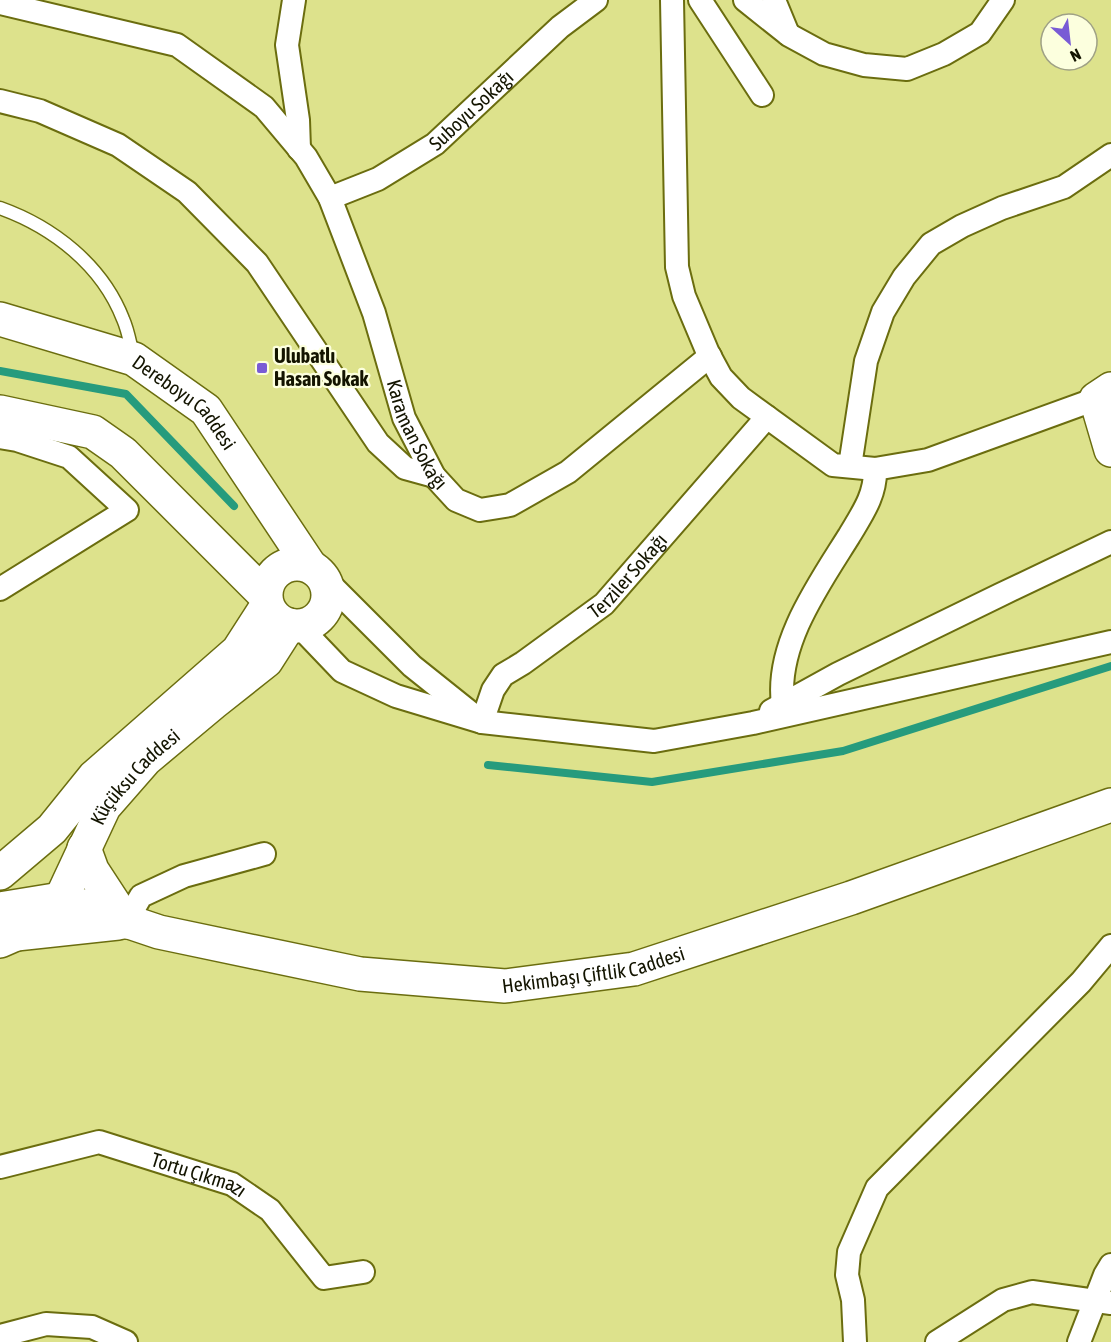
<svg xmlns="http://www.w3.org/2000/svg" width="1111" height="1342" viewBox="0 0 1111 1342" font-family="'Asap Condensed',sans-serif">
<rect width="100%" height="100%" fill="#dde28c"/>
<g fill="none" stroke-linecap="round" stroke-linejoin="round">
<g stroke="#269b7d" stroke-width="8">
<polyline points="0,371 126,394 234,506"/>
<polyline points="488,765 652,782 843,751 1111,666"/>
</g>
<g stroke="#6b6d0f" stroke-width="15">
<path id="lane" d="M0 208C53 227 102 265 123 319 128 330 130 343 133 355"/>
</g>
<g stroke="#6b6d0f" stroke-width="26">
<g id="street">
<polyline points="294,0 287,45 298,120 299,149"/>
<polyline points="672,0 677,267 684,296 708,353 721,377 741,398 833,465 875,469 928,460 1096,399"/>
<polyline points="700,0 762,95"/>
<polyline points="745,0 789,35 824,54 864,65 907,69 944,54 980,33 1003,0"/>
<polyline points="774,0 788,34"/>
<path id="s1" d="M0 3 177 45 264 107 306 157 330 198 374 313 404 418 434 476 456 500 480 510 510 505 568 472 710 356"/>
<polyline points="0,101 40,111 118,145 187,192 257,263 378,443 405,468 434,476"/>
<path id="s2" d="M330 198 378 179 435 144 560 27 596 0"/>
<polyline points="0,437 17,440 69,457 127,510 0,589"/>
<polyline points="850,466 866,361 883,312 904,277 931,244 962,226 1002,208 1064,187 1111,155"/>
<polyline points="318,572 412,666 472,714"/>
<polyline points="299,626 342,671 396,696 482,722 654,741 753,723 1111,642"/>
<path d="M783 704C775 645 819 584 849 536 862 514 876 495 875 469"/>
<polyline points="771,711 838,674 1000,595 1111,542"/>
<path id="s3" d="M482 722 493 690 503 675 523 663 604 604 767 417"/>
<polyline points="126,922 141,896 184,876 264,854"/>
<path id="s4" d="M0 1167 99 1142 232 1184 270 1210 324 1278 363 1272"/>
<polyline points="0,1336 46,1324 92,1327 126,1342"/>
<polyline points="855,1342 853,1300 847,1275 849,1252 877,1188 1081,982 1111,946"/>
<polyline points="937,1342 1003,1300 1032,1292 1111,1303"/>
<polyline points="1079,1342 1105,1275 1111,1265"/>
</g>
</g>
<g stroke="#6b6d0f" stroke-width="36">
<g id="secondary">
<path id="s5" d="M0 319 134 359 206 410 310 566"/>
<polyline points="1111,389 1096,399 1111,450"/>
<polyline points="0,412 93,432 123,453 265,595"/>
</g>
</g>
<g stroke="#6b6d0f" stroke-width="36">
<g id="primary">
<circle cx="297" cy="595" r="31"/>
<polyline points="84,848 92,870 126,922"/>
<polyline points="0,873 52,829 94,777 238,651 267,606"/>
<path id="s6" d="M0 909 61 899 159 932 360 974 505 986 634 969 851 898 1111 805"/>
<polyline points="16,934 118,923"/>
<path id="s7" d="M0 941 16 934 61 899 104 807 146 759 213 703 266 661 289 625"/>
</g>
</g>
<use href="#lane" stroke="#fff" stroke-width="12"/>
<use href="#street" stroke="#fff" stroke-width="22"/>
<use href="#secondary" stroke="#fff" stroke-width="33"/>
<use href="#primary" stroke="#fff" stroke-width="33"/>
</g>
<rect fill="#795bd5" stroke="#fcffde" stroke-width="2" x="256" y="362" width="12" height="12" rx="3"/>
<g text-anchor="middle" stroke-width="4.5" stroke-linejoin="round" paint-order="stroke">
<g font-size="20" fill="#131400" stroke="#fcffde">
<text dy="7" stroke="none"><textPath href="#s2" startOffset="168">Suboyu Sokağı</textPath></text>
<text dy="7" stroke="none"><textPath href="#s5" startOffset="207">Dereboyu Caddesi</textPath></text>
<text dy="7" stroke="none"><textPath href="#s1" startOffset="654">Karaman Sokağı</textPath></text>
<text dy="7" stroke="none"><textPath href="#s3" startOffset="212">Terziler Sokağı</textPath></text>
<text dy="7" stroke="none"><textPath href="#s7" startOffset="219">Küçüksu Caddesi</textPath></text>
<text dy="7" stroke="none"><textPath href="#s6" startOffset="606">Hekimbaşı Çiftlik Caddesi</textPath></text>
<text dy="7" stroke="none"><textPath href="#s4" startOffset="207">Tortu Çıkmazı</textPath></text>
</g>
<g font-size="20" font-weight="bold" fill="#131400" stroke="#fcffde" text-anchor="start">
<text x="274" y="363">Ulubatlı<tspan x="274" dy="23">Hasan Sokak</tspan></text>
</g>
</g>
<g transform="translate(1069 42) rotate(153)"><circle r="28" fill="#fcffde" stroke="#9fa185" stroke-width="1.5"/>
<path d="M0-4.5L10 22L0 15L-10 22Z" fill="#795bd5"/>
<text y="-9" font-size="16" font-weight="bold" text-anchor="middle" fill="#131400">N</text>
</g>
</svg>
